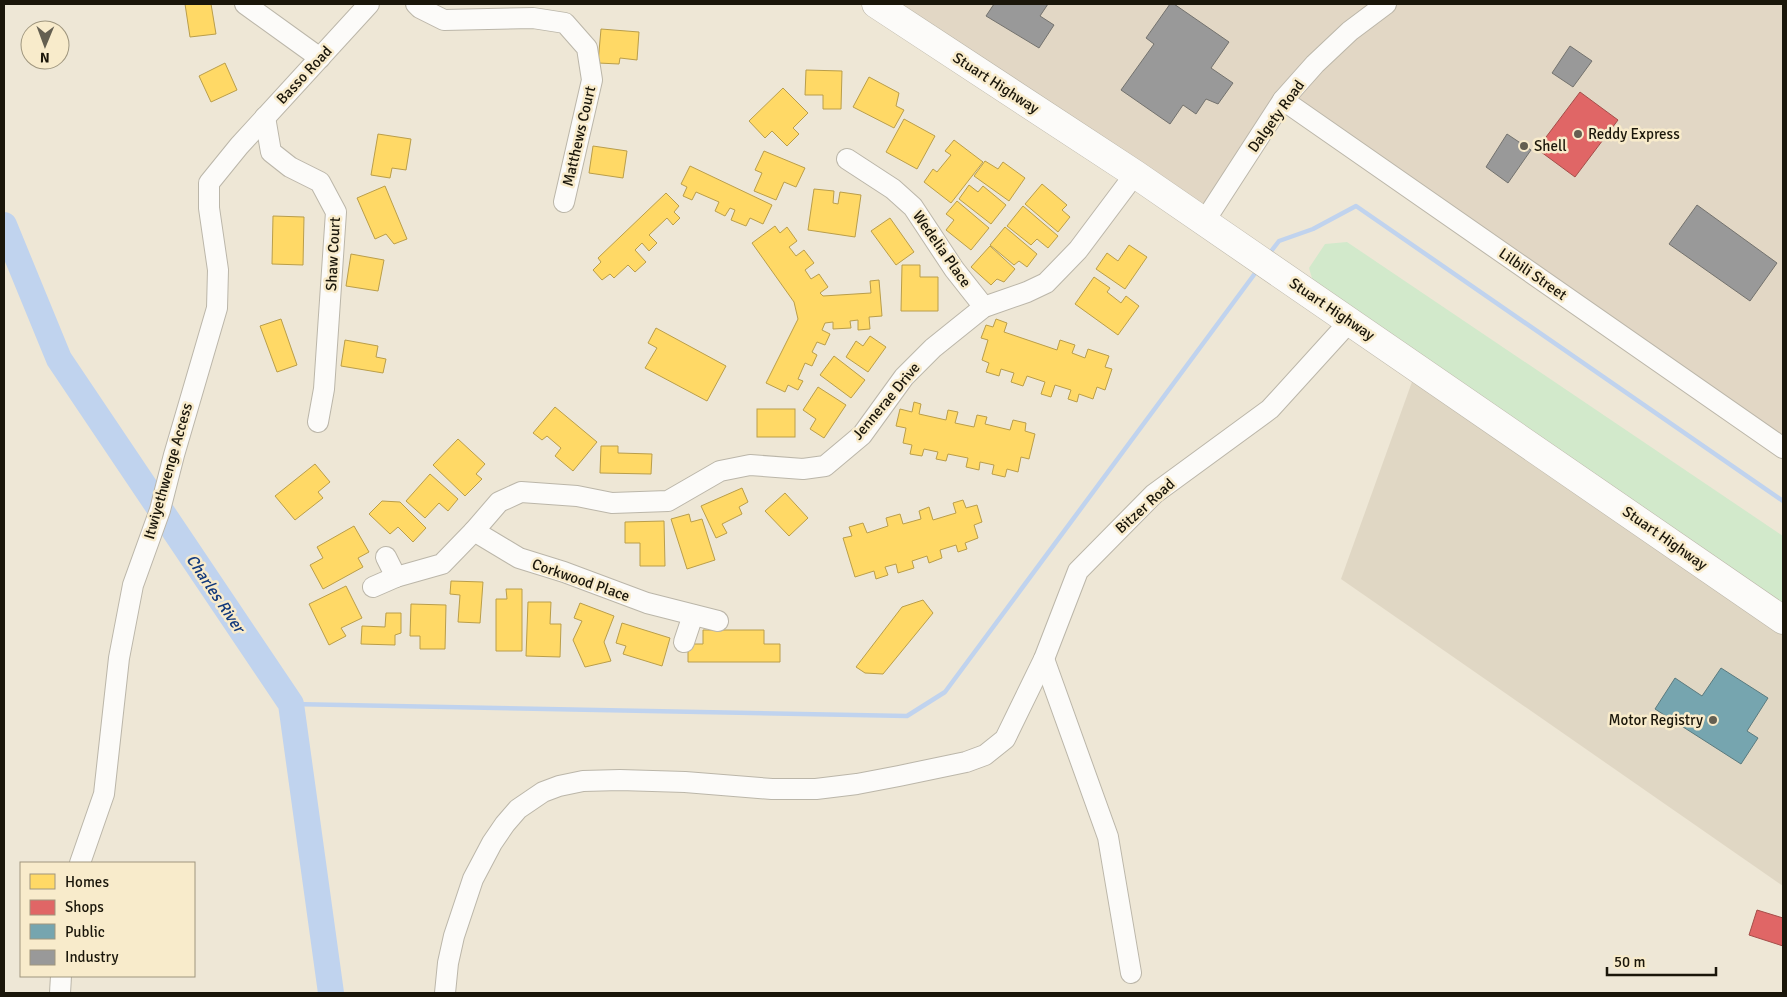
<svg xmlns="http://www.w3.org/2000/svg" width="1787" height="997" viewBox="0 0 1787 997" font-family="Signika,sans-serif">
<rect width="100%" height="100%" fill="#eee7d6"/>
<polygon fill="#e0d7c4" points="1417,368 1783,620 1783,886 1341,579"/>
<polygon fill="#e2d7c5" points="876,4 1783,4 1783,442 1283,101 1204,222"/>
<polygon fill="#d2e9cb" points="1347,242 1783,536 1783,620 1318,299 1309,268 1325,244"/>
<g fill="#ffd966" stroke="#ba9e4a">
<polygon points="185,4 211,4 216,34 190,37"/>
<polygon points="601,29 639,32 637,60 620,58 619,64 598,63"/>
<polygon points="225,63 237,90 211,102 199,76"/>
<polygon points="806,70 842,71 841,109 823,109 823,95 805,95"/>
<polygon points="869,77 899,93 896,106 904,110 894,128 853,107"/>
<polygon points="783,88 808,113 793,128 799,134 787,146 772,131 765,138 749,121"/>
<polygon points="904,119 935,136 917,169 886,152"/>
<polygon points="378,134 411,139 406,170 392,168 390,178 371,175"/>
<polygon points="954,140 983,162 951,203 924,182 933,169 937,172 951,155 945,151"/>
<polygon points="593,146 627,151 623,178 589,173"/>
<polygon points="764,151 805,168 796,187 784,182 776,200 754,191 762,173 755,170"/>
<polygon points="985,161 998,169 1003,162 1025,178 1009,201 974,176"/>
<polygon points="690,166 772,205 763,224 750,218 746,226 731,220 735,210 730,208 725,216 715,211 719,202 696,192 692,200 683,196 687,187 681,184"/>
<polygon points="1042,184 1067,205 1062,210 1070,217 1058,232 1025,204"/>
<polygon points="969,185 978,192 983,186 1006,205 991,224 959,199"/>
<polygon points="385,186 407,239 394,244 386,234 375,239 357,198"/>
<polygon points="814,189 834,191 833,203 838,204 840,192 861,195 855,237 808,230"/>
<polygon points="666,193 679,206 674,212 680,218 673,225 667,218 649,235 657,243 649,251 642,243 635,250 646,262 635,272 628,265 614,278 610,274 602,280 593,270 601,262 598,258"/>
<polygon points="957,201 989,228 971,250 946,230 954,220 946,214"/>
<polygon points="1023,206 1058,236 1048,248 1037,239 1031,245 1007,226"/>
<polygon points="273,216 304,217 303,265 272,264"/>
<polygon points="890,218 914,252 896,265 871,231"/>
<polygon points="775,226 780,233 787,227 797,241 789,247 796,256 804,250 814,263 805,270 811,279 819,274 828,287 820,293 823,296 871,293 870,281 879,280 882,316 869,317 870,329 858,330 858,320 850,321 851,328 833,329 833,322 825,323 822,330 830,334 825,345 817,342 812,352 817,355 812,366 805,363 798,379 803,381 798,390 788,385 785,392 766,383 798,319 794,302 752,243"/>
<polygon points="1005,227 1037,254 1027,267 1019,261 1014,265 990,245"/>
<polygon points="1129,245 1147,257 1125,289 1096,269 1107,253 1118,261"/>
<polygon points="990,246 1015,269 1004,282 997,279 991,285 971,267"/>
<polygon points="351,254 384,260 378,291 346,286"/>
<polygon points="902,265 920,265 920,277 938,277 938,311 901,311"/>
<polygon points="1094,277 1110,288 1107,292 1121,303 1126,296 1139,306 1118,335 1075,304"/>
<polygon points="281,319 297,365 277,372 260,326"/>
<polygon points="996,319 1007,323 1004,332 1057,350 1060,340 1075,345 1072,353 1085,358 1088,349 1109,356 1105,367 1112,369 1105,390 1097,387 1093,399 1079,394 1077,402 1068,399 1071,390 1055,385 1051,397 1041,394 1045,382 1027,376 1023,386 1011,382 1014,373 1001,369 999,376 986,372 989,363 982,360 988,340 981,338 986,325 993,327"/>
<polygon points="656,328 726,366 707,401 645,368 657,348 648,343"/>
<polygon points="870,336 886,347 868,372 846,357 856,341 863,346"/>
<polygon points="345,340 378,346 376,357 386,359 383,373 341,366"/>
<polygon points="834,356 865,380 851,398 820,375"/>
<polygon points="818,387 846,405 824,438 810,429 816,419 803,410"/>
<polygon points="914,402 921,404 919,414 946,420 948,410 958,412 955,423 974,427 977,415 987,417 985,424 1010,430 1013,420 1026,423 1025,431 1035,434 1029,459 1021,457 1018,472 1007,469 1005,477 992,474 994,465 980,462 979,470 966,467 968,458 948,454 946,461 936,459 938,452 924,449 922,456 910,454 912,445 903,443 906,428 896,426 900,409 912,412"/>
<polygon points="555,407 597,442 573,471 555,456 561,448 547,436 542,440 533,433"/>
<rect x="757" y="409" width="38" height="28"/>
<polygon points="458,439 485,464 476,474 482,479 465,496 433,465"/>
<polygon points="601,446 618,446 618,453 652,454 651,474 600,473"/>
<polygon points="315,464 330,482 318,492 323,498 295,520 275,496"/>
<polygon points="430,474 458,499 448,511 439,503 425,518 406,501"/>
<polygon points="742,488 748,502 739,507 742,514 722,524 727,533 716,538 701,506"/>
<polygon points="785,493 808,518 789,536 765,511"/>
<polygon points="963,500 966,508 977,505 982,522 974,525 978,538 965,543 967,549 958,552 956,545 940,550 942,558 929,563 927,556 912,561 914,568 898,573 896,564 885,567 888,575 876,579 874,571 855,577 843,538 852,536 849,527 863,523 867,533 888,526 886,518 900,514 903,524 921,519 919,511 929,507 933,520 956,513 953,503"/>
<polygon points="382,501 400,502 426,528 413,542 398,527 390,534 369,514"/>
<polygon points="689,514 691,522 702,519 715,560 687,569 671,519"/>
<polygon points="664,521 665,566 640,566 640,543 625,543 625,522"/>
<polygon points="354,526 369,552 358,558 363,567 323,589 310,565 323,558 317,547"/>
<polygon points="451,581 483,582 480,623 458,622 460,595 450,594"/>
<polygon points="346,586 362,618 341,628 346,636 329,645 309,604"/>
<polygon points="506,589 522,589 522,651 496,651 496,599 507,599"/>
<polygon points="923,600 933,613 883,674 865,673 856,667 902,607"/>
<polygon points="528,602 551,602 550,624 561,624 560,657 526,656"/>
<polygon points="580,603 614,616 604,642 611,661 585,667 573,640 582,621 574,618"/>
<polygon points="411,604 446,605 445,649 420,649 420,636 410,636"/>
<polygon points="386,613 401,613 401,633 395,635 395,645 361,644 362,626 385,627"/>
<polygon points="622,623 670,638 662,666 623,654 626,646 616,643"/>
<polygon points="703,630 764,630 764,644 780,644 780,662 688,662 688,644 703,644"/>
</g>
<g fill="#e06666" stroke="#a54e4a">
<polygon points="1580,92 1618,120 1575,177 1537,149"/>
<polygon points="1757,910 1783,918 1783,946 1749,935"/>
</g>
<polygon fill="#76a5af" stroke="#5a7a7e" points="1721,668 1768,698 1747,731 1758,738 1741,764 1655,709 1675,678 1702,696"/>
<g fill="#999" stroke="#73726e">
<polygon points="994,4 1048,4 1040,16 1054,25 1039,48 986,16"/>
<polygon points="1170,4 1174,4 1229,42 1211,68 1233,83 1218,104 1206,99 1196,114 1183,105 1170,124 1121,90 1154,44 1146,38"/>
<polygon points="1570,46 1592,61 1573,87 1552,73"/>
<polygon points="1507,134 1531,150 1508,183 1486,167"/>
<polygon points="1697,205 1777,263 1750,301 1669,244"/>
</g>
<g fill="none" stroke-linecap="round" stroke-linejoin="round">
<g stroke="#c0d3ee" stroke-width="4.5">
<polyline points="1269,254 1279,241 1313,229 1356,206 1783,501"/>
<polyline points="291,704 907,716 945,692 1259,268"/>
</g>
<polyline stroke="#c0d3ee" stroke-width="26" points="4,225 59,359 291,704 331,993"/>
<g stroke="#bbb6a9" stroke-width="22">
<g id="minor">
<polyline points="245,4 320,58"/>
<polyline points="416,4 420,8 444,20 533,18 565,23 587,48 592,80 564,202"/>
<polyline points="1283,100 1783,448"/>
<polyline points="265,117 271,152 290,167 320,182 336,212 324,389 318,422"/>
<polyline points="847,159 893,189 913,207 954,269 984,307"/>
<polyline points="1204,222 1283,100 1315,64 1350,31 1386,4"/>
<polyline points="474,531 519,558 564,572 647,603 718,621"/>
<polyline points="386,557 396,577"/>
<polyline points="373,587 396,577 442,564 474,531 499,502 521,492 577,496 612,503 668,501 720,471 750,465 803,469 825,466 862,435 904,377 933,348 984,307 1027,292 1046,283 1078,250 1135,174"/>
<polyline points="684,642 693,615"/>
<polyline points="1044,659 1108,837 1131,973"/>
<polyline points="80,863 104,794 119,658 133,585 160,510 174,455 217,308 218,270 209,208 209,183 239,146 369,4"/>
<polyline points="60,993 61,976"/>
<polyline points="445,993 448,963 454,936 473,879 492,843 505,824 518,809 543,792 559,786 583,781 620,780 685,782 772,789 816,789 857,784 899,776 966,762 985,755 1005,739 1044,659 1078,571 1154,494 1270,409 1350,321"/>
</g>
</g>
<g stroke="#bbb6a9" stroke-width="29">
<polyline id="highway" points="876,4 1135,174 1783,620"/>
</g>
<use href="#minor" stroke="#fcfbf9" stroke-width="20"/>
<use href="#highway" stroke="#fcfbf9" stroke-width="28"/>
</g>
<g fill="#645f51" stroke="#f8ebcb" stroke-width="2">
<circle cx="1578" cy="134" r="5"/>
<circle cx="1524" cy="146" r="5"/>
<circle cx="1713" cy="720" r="5"/>
</g>
<g text-anchor="middle" stroke-width="5" stroke-linejoin="round" paint-order="stroke">
<g font-size="15" fill="#1a160a" stroke="#f8ebcb">
<text transform="translate(304 75) rotate(-47)" y="5">Basso Road</text>
<text transform="translate(996 83) rotate(33)" y="5">Stuart Highway</text>
<text transform="translate(1276 116) rotate(-54)" y="5">Dalgety Road</text>
<text transform="translate(579 136) rotate(-77)" y="5">Matthews Court</text>
<text transform="translate(942 249) rotate(55)" y="5">Wedelia Place</text>
<text transform="translate(333 254) rotate(-87)" y="5">Shaw Court</text>
<text transform="translate(1533 274) rotate(35)" y="5">Lilbili Street</text>
<text transform="translate(1332 309) rotate(34)" y="5">Stuart Highway</text>
<text transform="translate(886 401) rotate(-50)" y="5">Jennerae Drive</text>
<text transform="translate(168 471) rotate(-74)" y="5">Itwiyethwenge Access</text>
<text transform="translate(1145 506) rotate(-42)" y="5">Bitzer Road</text>
<text transform="translate(1665 538) rotate(35)" y="5">Stuart Highway</text>
<text transform="translate(581 580) rotate(19)" y="5">Corkwood Place</text>
</g>
<g font-size="15" fill="#1a160a" stroke="#f8ebcb" text-anchor="start">
<text x="1588" y="139">Reddy Express</text>
<text x="1534" y="151">Shell</text>
<text x="1703" y="725" text-anchor="end">Motor Registry</text>
</g>
<g font-size="16" font-style="italic" fill="#11387b" stroke="#f8ebcb">
<text transform="translate(216 593) rotate(56)" y="6">Charles River</text>
</g>
</g>
<rect width="1787" height="997" fill="none" stroke="#1a160a" stroke-width="10"/>
<rect x="20" y="862" width="175" height="115" fill="#f8ebcb" stroke="#9f967e"/>
<rect x="30" y="874" width="25" height="15" fill="#ffd966" stroke="#9f967e"/>
<text x="65" y="887" font-size="15" fill="#1a160a">Homes</text>
<rect x="30" y="900" width="25" height="15" fill="#e06666" stroke="#9f967e"/>
<text x="65" y="912" font-size="15" fill="#1a160a">Shops</text>
<rect x="30" y="924" width="25" height="15" fill="#76a5af" stroke="#9f967e"/>
<text x="65" y="937" font-size="15" fill="#1a160a">Public</text>
<rect x="30" y="950" width="25" height="15" fill="#999999" stroke="#9f967e"/>
<text x="65" y="962" font-size="15" fill="#1a160a">Industry</text>
<g transform="translate(45 45) rotate(181)"><circle r="24" fill="#f8ebcb" stroke="#9f967e"/>
<path d="M0-4L9 19L0 12L-9 19Z" fill="#645f51"/>
<text y="-8" font-size="14" font-weight="bold" text-anchor="middle" fill="#1a160a">N</text>
</g>
<path d="M1607 967v8h109v-8" fill="none" stroke="#1a160a" stroke-width="2.5"/>
<text x="1614" y="967" font-size="15" fill="#1a160a" stroke="#f8ebcb" stroke-width="4" paint-order="stroke">50 m</text>
</svg>
